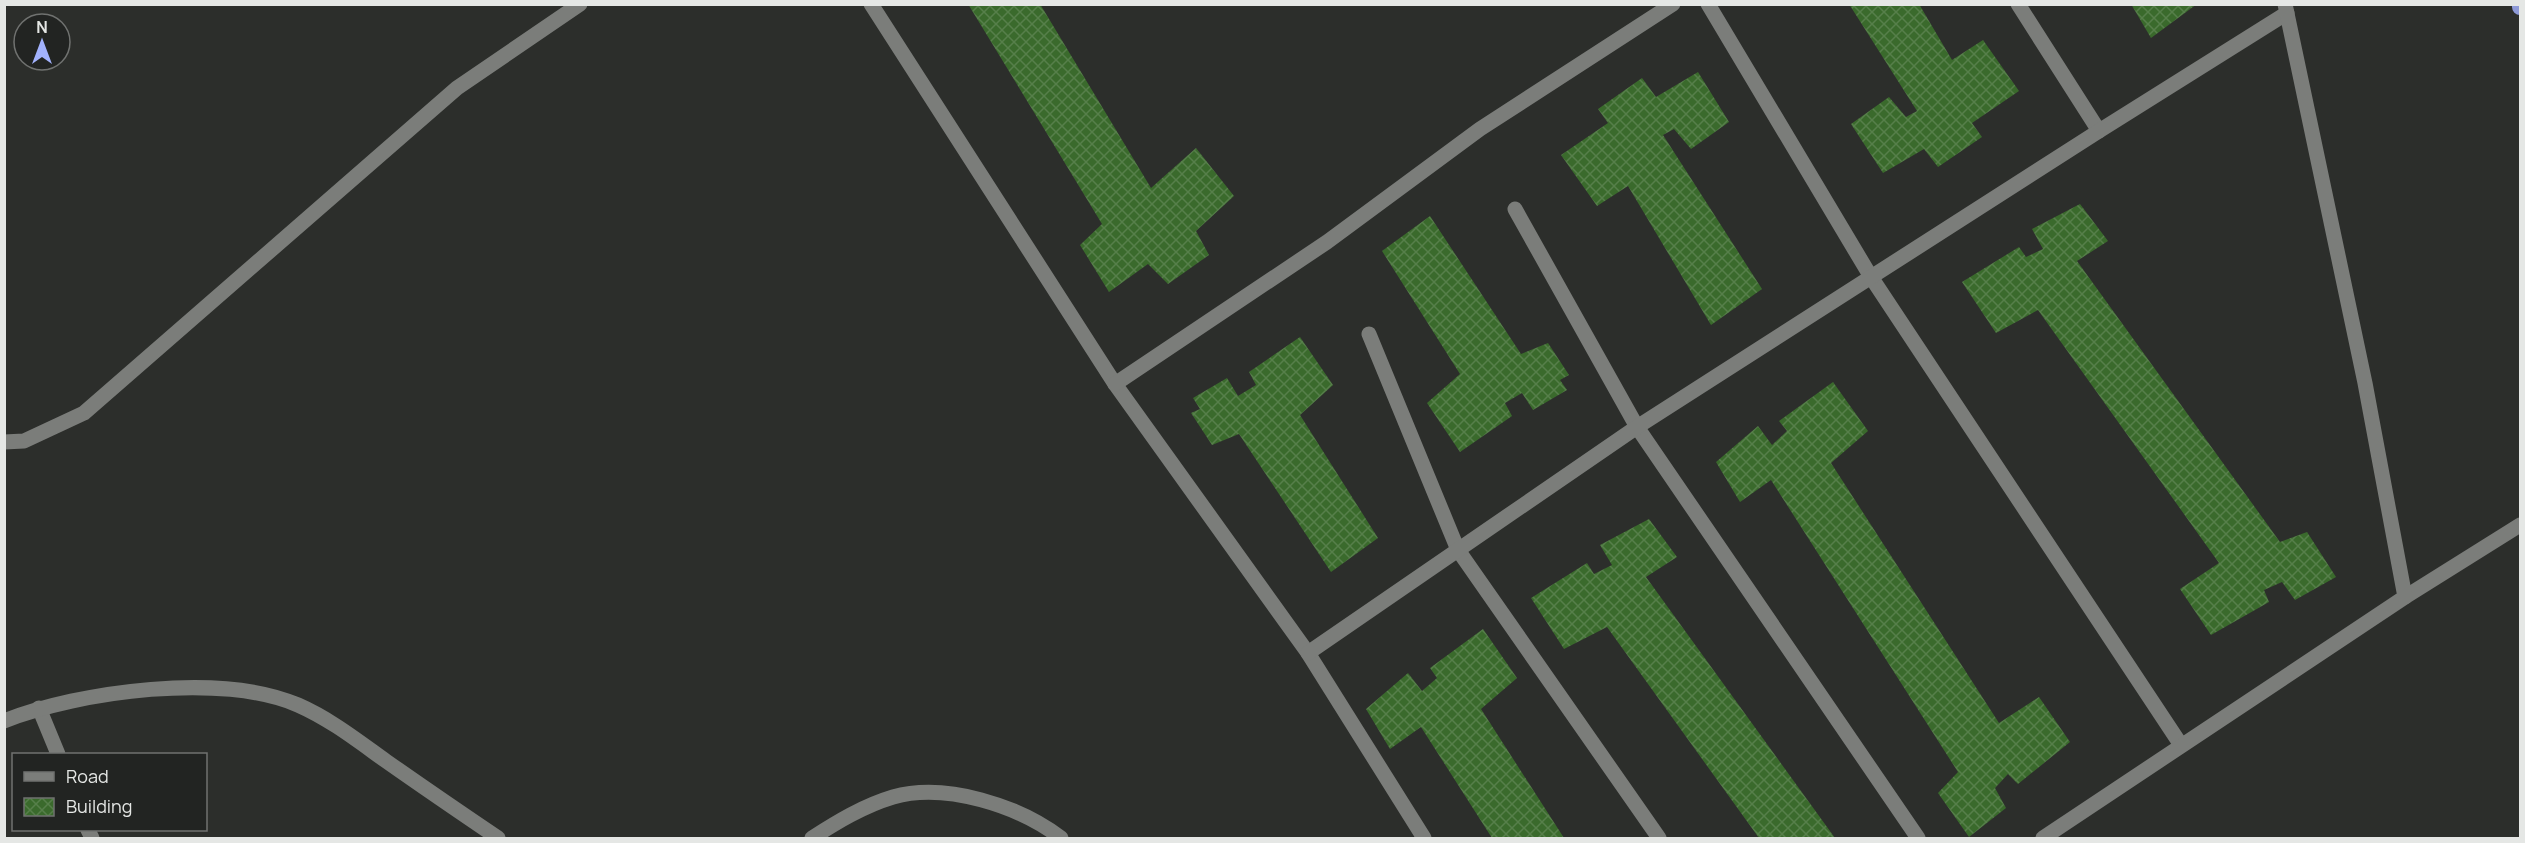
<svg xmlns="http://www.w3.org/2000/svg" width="2525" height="843" viewBox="0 0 2525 843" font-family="Manrope,sans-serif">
<defs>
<pattern id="building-cross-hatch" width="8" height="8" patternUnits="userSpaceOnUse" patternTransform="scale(1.5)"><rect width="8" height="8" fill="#3a6a2c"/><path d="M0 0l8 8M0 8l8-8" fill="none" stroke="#567f4a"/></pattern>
</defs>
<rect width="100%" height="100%" fill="#2c2e2b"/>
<g fill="url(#building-cross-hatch)">
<polygon points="968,4 1040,4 1151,188 1196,148 1234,196 1196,231 1209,255 1168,284 1148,264 1109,292 1080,245 1102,224"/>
<polygon points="1849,4 1919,4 1952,60 1983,40 2019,91 1972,123 1982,137 1938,167 1924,149 1883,173 1851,124 1889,97 1906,117 1917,111"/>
<polygon points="2131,4 2197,4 2151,38"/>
<polygon points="1698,72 1729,122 1691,149 1674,129 1663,135 1762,289 1711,325 1628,186 1597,206 1561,155 1608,123 1598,109 1642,78 1656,97"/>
<polygon points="2080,204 2108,241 2077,261 2280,542 2307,532 2336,577 2295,600 2282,582 2264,590 2269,602 2211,635 2180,589 2219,563 2038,310 1996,333 1962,282 2019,247 2026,257 2043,249 2032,229"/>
<polygon points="1430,216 1521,354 1548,343 1569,375 1560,380 1567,390 1533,410 1522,393 1505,403 1512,416 1460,452 1427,403 1460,374 1382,251"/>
<polygon points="1300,337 1333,385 1300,415 1378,538 1331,572 1239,434 1212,445 1191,413 1200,409 1193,398 1227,378 1238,396 1256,385 1249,372"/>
<polygon points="1833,382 1868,431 1831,463 1999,723 2039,697 2070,742 2018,784 2008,774 1995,788 2006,808 1969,837 1938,793 1958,772 1771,480 1740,502 1716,462 1758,426 1772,445 1787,431 1779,421"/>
<polygon points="1649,519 1677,557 1646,577 1835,838 1759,838 1607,627 1564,649 1531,598 1587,563 1594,574 1612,565 1600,545"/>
<polygon points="1483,629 1517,678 1481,709 1564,838 1492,838 1421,727 1390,749 1366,709 1408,673 1422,691 1437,678 1430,668"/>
</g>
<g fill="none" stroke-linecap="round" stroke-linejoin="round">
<g stroke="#7b7d7a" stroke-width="15">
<polyline points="871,4 1115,384 1308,653 1424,838"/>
<polyline points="1708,4 1871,277 2181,745"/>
<polyline points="2018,4 2099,131"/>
<polyline points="1515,209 1637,427 1918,838"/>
<polyline points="1369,334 1458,550 1659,838"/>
<polyline points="1115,384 1327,242 1480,129 1673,4"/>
<polyline points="4,442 24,441 84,413 457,88 580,4"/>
<polyline points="2405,597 2520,525"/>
<polyline points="1308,653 1637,427 2099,131 2287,13"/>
<polyline points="39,708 58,754"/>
<path d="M4 721C80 691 222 672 298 705 330 719 358 741 386 761 423 787 461 813 498 838"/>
<polyline points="88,830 92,838"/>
<path d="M812 838C837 822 863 806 893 797 946 782 1019 806 1061 838"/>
<polyline points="2043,838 2405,597 2365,383 2285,4"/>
</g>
<polyline stroke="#8e9ad8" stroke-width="16" points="2520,4 2520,7"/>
</g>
<rect width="2525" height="843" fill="none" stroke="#e5e7e5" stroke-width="12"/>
<rect x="12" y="753" width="195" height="78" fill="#222422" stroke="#707270" stroke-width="1.5"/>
<rect x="24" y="772" width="30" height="9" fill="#7b7d7a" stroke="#707270" stroke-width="1.5"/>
<text x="66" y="783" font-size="18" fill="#e5e7e5">Road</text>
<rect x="24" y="798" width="30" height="18" fill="url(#building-cross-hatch)" stroke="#707270" stroke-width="1.5"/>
<text x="66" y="813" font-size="18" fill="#e5e7e5">Building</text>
<g transform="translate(42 42)"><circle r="28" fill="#222422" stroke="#707270" stroke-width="1.5"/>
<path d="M0-4.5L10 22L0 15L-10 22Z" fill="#a2b2fd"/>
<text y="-9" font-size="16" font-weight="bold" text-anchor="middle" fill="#e5e7e5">N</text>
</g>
</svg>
